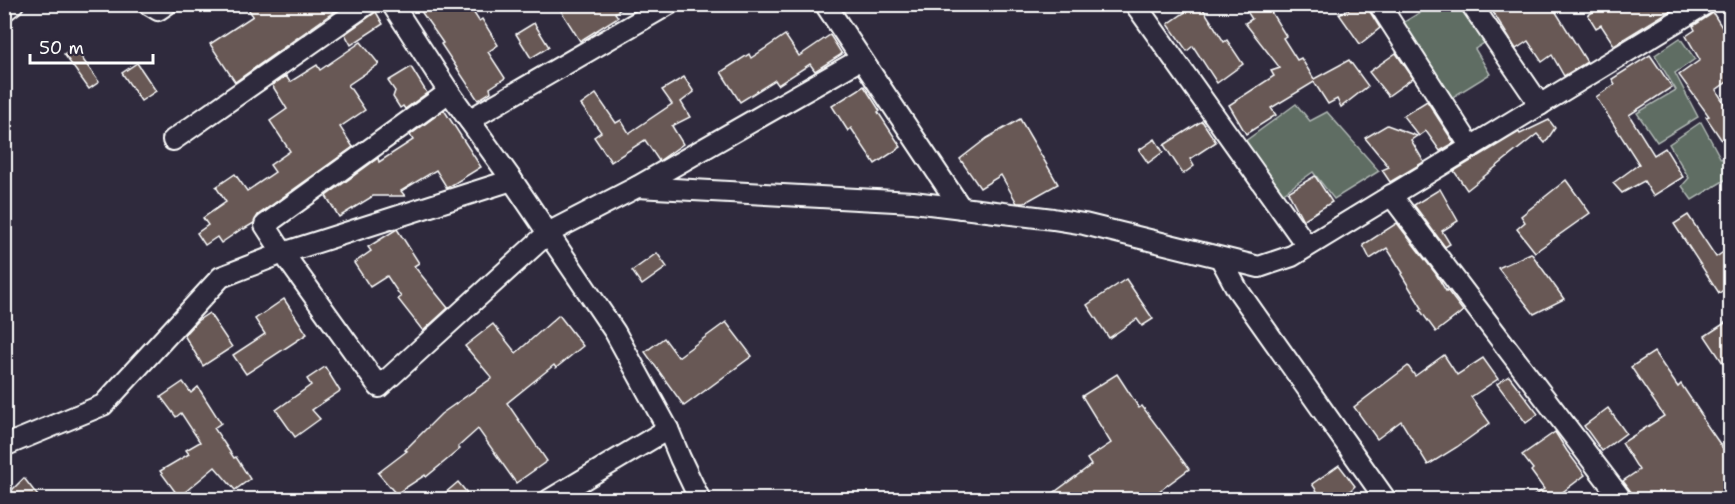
<svg xmlns="http://www.w3.org/2000/svg" width="1735" height="504" viewBox="0 0 1735 504" font-family="'Shantell Sans',sans-serif">
<rect width="100%" height="100%" fill="#2f2a3d"/>
<filter id="ink" filterUnits="userSpaceOnUse"><feTurbulence type="fractalNoise" baseFrequency=".0167" numOctaves="2"/><feDisplacementMap in="SourceGraphic" scale="12" xChannelSelector="R" yChannelSelector="G"/><feConvolveMatrix kernelMatrix="1 2 1 2 8 2 1 2 1" color-interpolation-filters="sRGB"/></filter>
<g filter="url(#ink)">
<g fill="#5e6d64" stroke="#aeb6b2" stroke-width="1.5">
<polygon points="1432,5 1464,5 1487,41 1475,49 1490,74 1448,100 1401,24"/>
<polygon points="1680,38 1695,59 1675,73 1698,117 1657,142 1637,113 1676,90 1655,55"/>
<polygon points="1296,104 1310,121 1327,112 1379,171 1334,199 1313,172 1278,197 1244,142"/>
<polygon points="1701,122 1721,159 1730,154 1730,177 1692,200 1682,186 1689,178 1669,144"/>
</g>
<g fill="#675855" stroke="#fff" stroke-width="1.5">
<polygon points="245,4 345,4 235,82 210,44 253,16"/>
<polygon points="416,4 468,4 479,21 482,19 498,45 488,52 505,78 490,88 491,92 478,100 441,44 443,43"/>
<polygon points="571,4 628,4 615,13 618,17 580,41 561,11"/>
<polygon points="1197,4 1200,4 1224,42 1227,40 1243,64 1217,83 1193,46 1187,51 1168,24"/>
<polygon points="1242,4 1266,4 1286,36 1283,38 1297,60 1301,58 1314,79 1349,60 1368,86 1341,107 1337,99 1328,104 1314,82 1271,108 1276,115 1246,134 1229,105 1274,76 1271,71 1280,68 1245,23 1252,19"/>
<polygon points="1358,4 1365,4 1380,28 1360,44 1339,14"/>
<polygon points="1488,4 1551,4 1587,62 1564,76 1552,55 1542,62 1528,41 1516,49"/>
<polygon points="1589,4 1681,4 1614,45 1601,25 1596,28 1588,15 1593,12"/>
<polygon points="376,12 383,24 351,45 345,34"/>
<polygon points="1713,13 1730,40 1725,44 1731,52 1731,79 1716,90 1731,114 1731,154 1706,117 1709,116 1679,75 1700,60 1686,36 1695,30 1693,26"/>
<polygon points="534,23 549,47 531,58 516,34"/>
<polygon points="785,35 799,56 830,35 842,54 815,71 810,64 778,85 775,80 740,102 721,72 749,54 751,58"/>
<polygon points="361,42 379,64 348,85 365,110 340,127 353,147 258,215 254,223 244,229 243,228 221,243 217,237 205,245 197,233 208,225 203,218 226,202 216,187 235,174 247,191 275,172 270,165 290,151 270,121 287,109 272,85 286,76 290,82 317,65 320,70"/>
<polygon points="74,47 99,82 89,89 64,54"/>
<polygon points="1396,53 1413,78 1388,96 1369,72"/>
<polygon points="1650,55 1672,87 1629,115 1654,155 1665,148 1683,177 1653,196 1644,181 1622,193 1613,183 1639,164 1596,97 1615,84 1612,79"/>
<polygon points="137,63 156,91 141,101 122,73"/>
<polygon points="411,67 427,93 405,109 403,106 400,108 393,97 395,91 388,81"/>
<polygon points="684,77 694,92 681,102 690,117 672,126 683,144 659,161 645,140 611,162 594,137 601,132 581,105 596,94 616,123 621,120 629,133 672,104 662,90"/>
<polygon points="864,86 880,111 878,112 901,147 875,164 851,128 848,131 832,106"/>
<polygon points="1427,101 1454,143 1440,151 1426,131 1419,136 1403,116"/>
<polygon points="444,110 481,167 447,188 436,170 401,191 405,196 373,196 339,217 326,196 378,158 379,162 413,140 410,135"/>
<polygon points="1020,119 1058,184 1024,203 1017,203 1001,175 980,188 960,159 987,138"/>
<polygon points="1549,120 1555,128 1545,143 1537,134 1467,190 1454,171 1519,132 1520,134"/>
<polygon points="1202,121 1216,142 1190,159 1194,166 1183,174 1164,145"/>
<polygon points="1387,125 1417,136 1411,140 1424,162 1390,182 1382,170 1389,167 1365,138"/>
<polygon points="1155,139 1163,152 1148,163 1139,150"/>
<polygon points="1315,176 1332,202 1303,220 1288,192"/>
<polygon points="1566,180 1590,213 1535,252 1517,229 1525,222 1521,216"/>
<polygon points="1440,189 1458,221 1442,231 1450,244 1445,247 1414,205"/>
<polygon points="1688,215 1716,257 1731,247 1731,285 1719,293 1674,224"/>
<polygon points="1397,223 1436,274 1446,291 1447,290 1463,311 1436,332 1420,310 1422,308 1401,274 1403,273 1387,248 1370,259 1363,245"/>
<polygon points="397,229 419,263 414,266 448,308 423,331 398,299 401,297 387,276 370,287 354,263 371,251 368,247"/>
<polygon points="657,253 667,267 642,285 632,271"/>
<polygon points="1531,253 1564,299 1534,314 1498,268"/>
<polygon points="1126,279 1153,319 1142,326 1137,319 1109,338 1087,305"/>
<polygon points="284,299 307,334 246,374 233,355 265,334 255,319"/>
<polygon points="209,313 232,347 203,366 184,335 197,321"/>
<polygon points="559,315 583,346 556,368 554,365 507,403 547,461 516,483 478,429 458,447 460,449 426,477 425,475 396,494 378,473 407,451 405,450 441,414 492,378 465,346 493,324 516,353"/>
<polygon points="1731,319 1731,375 1705,336"/>
<polygon points="726,322 752,356 684,406 645,352 664,338 678,357"/>
<polygon points="1654,352 1678,387 1681,384 1703,417 1702,418 1731,460 1731,489 1713,500 1634,500 1632,493 1623,481 1639,470 1622,443 1664,416 1631,367"/>
<polygon points="1444,355 1457,375 1483,358 1498,379 1471,397 1490,423 1457,447 1428,465 1401,421 1377,439 1354,407 1408,366 1415,376"/>
<polygon points="325,367 340,391 312,410 320,419 295,437 276,410 311,385 307,379"/>
<polygon points="1117,374 1139,408 1142,406 1189,469 1147,500 1044,500 1091,465 1087,459 1111,443 1082,396"/>
<polygon points="1509,376 1538,414 1526,423 1497,384"/>
<polygon points="183,382 191,393 198,387 221,423 214,428 234,458 236,457 250,479 235,490 215,467 179,497 160,471 189,454 186,450 200,442 181,413 176,417 161,397"/>
<polygon points="1608,408 1626,433 1602,451 1584,426"/>
<polygon points="1555,432 1567,451 1585,475 1552,500 1528,500 1544,489 1531,471 1533,469 1522,455"/>
<polygon points="1339,465 1355,486 1349,492 1354,500 1323,500 1312,484"/>
<polygon points="24,478 41,500 4,500 4,498"/>
<polygon points="458,482 473,500 437,500"/>
</g>
<g fill="none" stroke-linecap="round" stroke-linejoin="round">
<g stroke="#fff" stroke-width="24">
<g id="street">
<polyline points="148,4 158,10 167,4"/>
<polyline points="392,4 449,92 512,180 615,332 668,429 680,458 700,500"/>
<polyline points="825,4 961,208"/>
<polyline points="1135,4 1307,246"/>
<polyline points="1379,4 1471,147"/>
<polyline points="1471,4 1540,105"/>
<polyline points="4,11 13,4"/>
<polyline points="449,92 265,225 283,253 379,387 548,233 637,187 913,202 1053,219 1084,224 1259,267 1292,256 1705,4"/>
<polyline points="469,120 669,4"/>
<polyline points="173,140 367,4"/>
<polyline points="637,187 861,59"/>
<polyline points="1391,195 1622,500"/>
<polyline points="1221,259 1237,289 1386,500"/>
<polyline points="4,446 103,405 221,277 283,253 512,180"/>
<polyline points="549,500 668,429"/>
</g>
</g>
<use href="#street" stroke="#2f2a3d" stroke-width="20"/>
</g>
</g>
<rect width="1735" height="504" fill="none" stroke="#2f2a3d" stroke-width="24"/>
<rect x="12" y="12" width="1711" height="480" fill="none" stroke="#fff" stroke-width="2" filter="url(#ink)"/>
<path d="M30 54v9h123v-9" fill="none" stroke="#ffffff" stroke-width="3"/>
<text x="39" y="54" font-size="18" fill="#ffffff" stroke="#2f2a3d" stroke-width="4.5" paint-order="stroke">50 m</text>
</svg>
